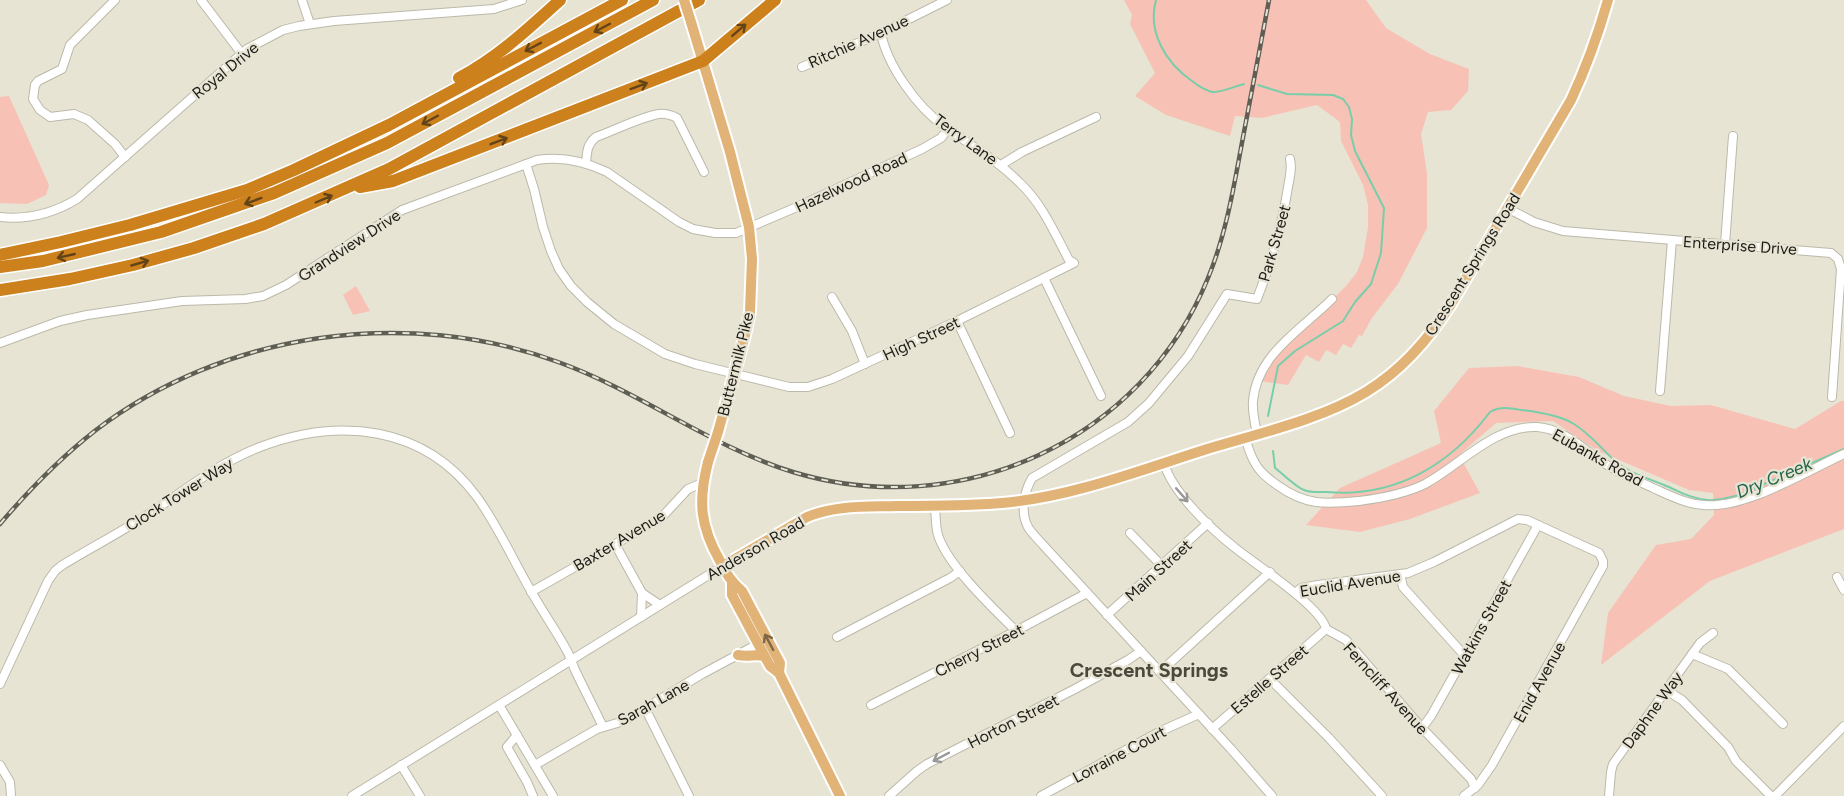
<svg xmlns="http://www.w3.org/2000/svg" width="1844" height="796" viewBox="0 0 1844 796" font-family="Figtree,sans-serif">
<rect width="100%" height="100%" fill="#e7e4d3"/>
<g fill="#f7c2b5">
<polygon points="1124,0 1366,0 1386,28 1430,54 1469,69 1468,91 1451,110 1428,112 1421,134 1427,173 1427,228 1398,284 1372,318 1362,336 1359,335 1351,348 1343,344 1336,355 1326,350 1319,362 1306,355 1288,385 1258,381 1266,365 1346,286 1357,272 1363,257 1368,227 1368,205 1363,185 1341,141 1340,122 1317,105 1262,118 1235,116 1230,136 1166,115 1135,96 1155,73 1130,24 1132,15"/>
<polygon points="9,96 49,185 46,195 27,204 0,203 0,97"/>
<polygon points="356,286 370,311 353,315 343,295"/>
<polygon points="1517,366 1579,377 1624,396 1671,406 1711,405 1795,429 1841,401 1844,401 1844,529 1710,581 1601,665 1608,613 1656,545 1691,539 1714,515 1713,493 1689,490 1598,451 1553,421 1496,423 1459,455 1480,493 1410,519 1360,532 1306,525 1340,488 1441,443 1434,411 1469,368"/>
</g>
<g fill="none" stroke-linecap="round" stroke-linejoin="round">
<g stroke="#77cea9" stroke-width="2">
<path d="M1156 0C1147 32 1166 63 1192 81 1197 85 1205 90 1212 92 1219 93 1236 86 1244 84"/>
<polyline points="1258,85 1287,94 1333,95 1343,99 1349,107 1352,119 1351,135 1355,151 1384,208 1381,253 1371,284 1355,302 1343,321 1295,351 1278,366 1268,416"/>
<path d="M1273 451 1275 468C1282 473 1296 487 1304 490 1311 493 1320 492 1327 492 1395 498 1450 465 1490 412 1500 406 1510 408 1521 410 1539 412 1559 415 1574 424 1590 434 1601 448 1615 461 1629 473 1647 478 1664 485 1679 491 1689 498 1707 500 1718 501 1728 498 1739 495L1844 449"/>
</g>
<g stroke="#bcb9aa" stroke-width="10">
<g id="minor">
<polyline points="115,0 70,45 62,69 38,81 35,85 33,99 40,110 50,117 74,114 88,120 115,144 125,157"/>
<polyline points="201,0 242,54"/>
<polyline points="302,0 310,24"/>
<polyline points="802,67 881,33 947,0"/>
<path d="M586 163C587 152 587 144 596 137 613 131 643 116 659 114 666 113 671 115 677 118L704 172"/>
<path d="M526 164 534 189 543 227 551 251 559 269 571 286 587 302 614 324 665 354 695 364 789 387H808L832 379 957 321 1074 263 1069 260C1054 232 1043 205 1020 183 996 159 971 146 944 126 917 107 887 65 881 33"/>
<polyline points="1001,165 1022,152 1096,117"/>
<polyline points="1507,208 1534,222 1563,231 1831,253 1838,259 1841,269 1832,397"/>
<path d="M0 217C28 220 54 213 77 199L247 49 283 30 299 26 334 21 494 9 522 0"/>
<polyline points="1725,244 1733,136"/>
<polyline points="1044,278 1101,396"/>
<polyline points="832,297 852,331 865,364"/>
<polyline points="957,321 1010,433"/>
<path d="M0 343 60 321 87 315 182 301 245 299 263 296 286 285 402 210 537 160C562 156 584 161 607 172L679 222 693 229 715 233H736L797 207 922 149 941 138 948 129"/>
<polyline points="1660,391 1672,240"/>
<path d="M1257 434C1255 423 1252 412 1253 401 1257 354 1302 329 1332 299"/>
<path d="M1245 438C1248 446 1250 455 1255 463 1260 473 1269 479 1277 485 1306 506 1326 504 1359 501 1382 498 1405 494 1425 484 1460 465 1495 425 1537 427 1564 429 1582 448 1604 463 1619 473 1636 480 1653 488 1669 495 1686 504 1704 505 1745 509 1807 471 1844 454"/>
<path d="M1164 463C1172 492 1210 528 1234 547 1252 562 1322 607 1326 629L1346 640 1422 728 1471 779 1475 788"/>
<path d="M935 506C936 516 935 528 939 538 951 569 993 608 1016 631"/>
<polyline points="1130,533 1162,566"/>
<polyline points="615,544 642,593 641,617"/>
<polyline points="1400,574 1403,587 1465,656"/>
<polyline points="1837,577 1844,590"/>
<polyline points="531,592 661,518 688,489 702,483"/>
<polyline points="642,593 660,605"/>
<polyline points="1295,593 1301,588 1318,585 1408,573 1434,562 1518,519 1527,520 1599,553 1603,561 1603,566 1492,765 1478,785 1464,796"/>
<polyline points="1107,615 1208,523"/>
<polyline points="837,637 950,578 960,571"/>
<polyline points="1692,654 1728,669 1783,724"/>
<polyline points="1160,672 1270,572"/>
<polyline points="1270,679 1329,738 1382,796"/>
<path d="M0 684 48 581 55 571 61 566C92 547 125 530 155 510 189 487 221 462 260 447 339 417 424 425 477 497 498 526 513 560 531 591 542 611 555 629 566 649 570 656 572 663 575 670 584 689 594 708 603 727"/>
<polyline points="1666,690 1682,700 1728,747 1736,761 1771,796"/>
<polyline points="499,705 553,796"/>
<polyline points="871,705 1016,631 1087,593"/>
<polyline points="645,708 689,796"/>
<polyline points="1422,728 1431,716 1538,525"/>
<polyline points="1212,729 1326,629"/>
<polyline points="517,735 507,747 527,782 533,796"/>
<polyline points="0,765 10,782 11,796"/>
<polyline points="401,765 420,796"/>
<polyline points="535,765 597,729 624,721 702,674 758,644"/>
<polyline points="352,796 723,566"/>
<polyline points="889,796 917,771 927,764 1073,690 1128,660 1141,651"/>
<polyline points="1041,796 1161,731 1199,714"/>
<path d="M1272 796 1231 749 1044 546C1039 540 1032 534 1028 527 1020 512 1024 492 1032 478L1128 422 1149 403 1188 356 1227 294 1257 299C1271 263 1282 225 1288 187 1290 177 1292 168 1290 159"/>
<polyline points="1609,796 1611,772 1613,764 1700,643 1713,633"/>
<polyline points="1775,796 1844,726"/>
</g>
</g>
<g stroke="#fff" stroke-width="14">
<g id="major">
<polyline points="691,22 730,152 749,227 752,259 750,312 745,335 718,432"/>
<path d="M708 462C698 501 700 526 720 561 726 573 731 582 742 591L780 663 779 673"/>
<path d="M723 566 807 517C836 505 866 507 897 506 932 506 967 506 1002 503 1071 497 1138 471 1204 450 1256 434 1320 420 1366 392 1402 370 1429 339 1451 304L1571 100C1586 68 1598 35 1608 0"/>
<polyline points="732,583 732,595 770,666 779,673 840,796"/>
<path d="M738 655C748 657 755 654 764 656"/>
</g>
</g>
<g stroke="#fff" stroke-width="15">
<g id="highway">
<path d="M459 78C497 58 528 29 560 0"/>
<polyline points="360,187 393,181 703,61 775,0"/>
<polyline points="0,255 61,242 130,225 247,190 294,170 389,125 622,0"/>
<polyline points="0,267 43,261 161,232 274,193 387,143 653,0"/>
<polyline points="0,290 70,279 133,265 194,248 264,224 389,169 699,0"/>
</g>
</g>
<use href="#minor" stroke="#fff" stroke-width="8"/>
<use href="#major" stroke="#e1b377" stroke-width="10"/>
<use href="#highway" stroke="#cd811d" stroke-width="12"/>
<g stroke="#5f5e55" stroke-width="4.5">
<path id="rail" d="M0 524C29 490 60 458 96 430 225 332 406 306 558 362 639 391 711 447 793 472 960 523 1142 441 1208 278 1225 237 1233 192 1241 148 1250 99 1260 49 1269 0"/>
</g>
<use href="#rail" stroke="#e7e4d3" stroke-width="2" stroke-dasharray="7" stroke-linecap="butt"/>
<g stroke="#fff" stroke-width="14" stroke-linecap="butt">
<g id="major-bridge">
<polyline points="684,0 691,22"/>
<polyline points="708,462 718,432"/>
</g>
</g>
<use href="#major-bridge" stroke="#e1b377" stroke-width="10"/>
</g>
<defs><path id="oneway-shaft" d="M-6 0H5M1.5-3L5.5 0L1.5 3" fill="none" stroke-width="1.6" stroke-linecap="round" stroke-linejoin="round" transform="scale(1.5)"/></defs>
<g stroke="#634419">
<use href="#oneway-shaft" transform="translate(602 28) rotate(152)"/>
<use href="#oneway-shaft" transform="translate(739 30) rotate(-41)"/>
<use href="#oneway-shaft" transform="translate(533 47) rotate(152)"/>
<use href="#oneway-shaft" transform="translate(639 86) rotate(-20)"/>
<use href="#oneway-shaft" transform="translate(430 120) rotate(152)"/>
<use href="#oneway-shaft" transform="translate(499 141) rotate(-21)"/>
<use href="#oneway-shaft" transform="translate(324 199) rotate(-23)"/>
<use href="#oneway-shaft" transform="translate(253 201) rotate(160)"/>
<use href="#oneway-shaft" transform="translate(66 256) rotate(167)"/>
<use href="#oneway-shaft" transform="translate(140 263) rotate(-16)"/>
</g>
<g stroke="#999896">
<use href="#oneway-shaft" transform="translate(1182 495) rotate(49)"/>
<use href="#oneway-shaft" transform="translate(941 757) rotate(152)"/>
</g>
<use stroke="#7e6746" href="#oneway-shaft" transform="translate(769 642) rotate(-118)"/>
<g text-anchor="middle" stroke-width="4.5" stroke-linejoin="round" paint-order="stroke">
<g font-size="16" fill="#1c1b16" stroke="#e7e4d3">
<text transform="translate(858 41) rotate(-24)" y="6">Ritchie Avenue</text>
<text transform="translate(225 70) rotate(-39)" y="6">Royal Drive</text>
<text transform="translate(966 139) rotate(36)" y="6">Terry Lane</text>
<text transform="translate(851 182) rotate(-25)" y="6">Hazelwood Road</text>
<text transform="translate(1274 243) rotate(-74)" y="6">Park Street</text>
<text transform="translate(349 245) rotate(-33)" y="6">Grandview Drive</text>
<text transform="translate(1740 245) rotate(4)" y="6">Enterprise Drive</text>
<text transform="translate(1472 264) rotate(-58)" y="6">Crescent Springs Road</text>
<text transform="translate(921 338) rotate(-25)" y="6">High Street</text>
<text transform="translate(735 364) rotate(-76)" y="6">Buttermilk Pike</text>
<text transform="translate(1598 457) rotate(29)" y="6">Eubanks Road</text>
<text transform="translate(179 494) rotate(-32)" y="6">Clock Tower Way</text>
<text transform="translate(619 540) rotate(-31)" y="6">Baxter Avenue</text>
<text transform="translate(755 548) rotate(-30)" y="6">Anderson Road</text>
<text transform="translate(1158 570) rotate(-42)" y="6">Main Street</text>
<text transform="translate(1350 583) rotate(-9)" y="6">Euclid Avenue</text>
<text transform="translate(1481 627) rotate(-61)" y="6">Watkins Street</text>
<text transform="translate(979 650) rotate(-27)" y="6">Cherry Street</text>
<text transform="translate(1269 679) rotate(-41)" y="6">Estelle Street</text>
<text transform="translate(1539 682) rotate(-61)" y="6">Enid Avenue</text>
<text transform="translate(1386 688) rotate(48)" y="6">Ferncliff Avenue</text>
<text transform="translate(653 702) rotate(-29)" y="6">Sarah Lane</text>
<text transform="translate(1652 710) rotate(-54)" y="6">Daphne Way</text>
<text transform="translate(1013 721) rotate(-27)" y="6">Horton Street</text>
<text transform="translate(1119 754) rotate(-28)" y="6">Lorraine Court</text>
</g>
<g font-size="18" font-style="italic" fill="#23654c" stroke="#e7e4d3">
<text transform="translate(1774 478) rotate(-22)" y="6">Dry Creek</text>
</g>
<g font-size="20" font-weight="bold" fill="#4c493c" stroke="#e7e4d3">
<text x="1149" y="677">Crescent Springs</text>
</g>
</g>
</svg>
